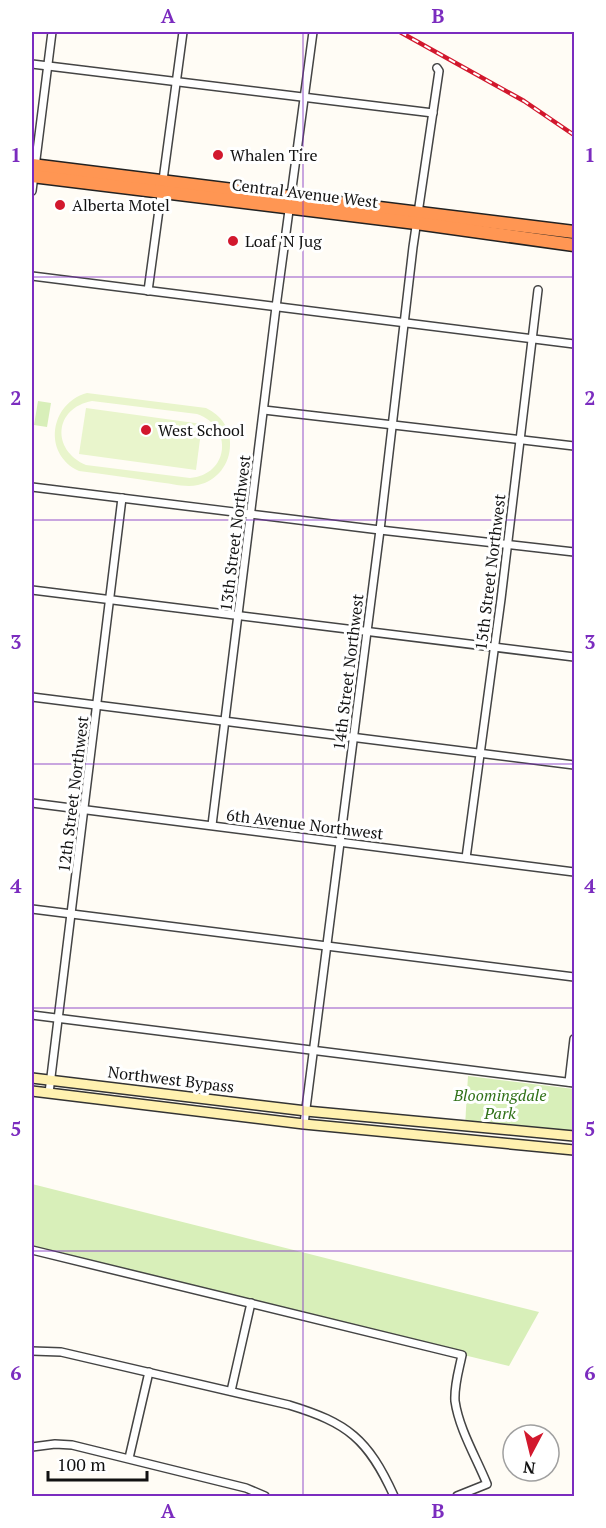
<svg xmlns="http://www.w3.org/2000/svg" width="606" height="1528" viewBox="0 0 606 1528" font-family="'PT Serif',serif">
<rect width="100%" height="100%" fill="#fffcf5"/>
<g fill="#d8efb9">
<polygon points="38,401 51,403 47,427 34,425"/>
<polygon points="468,1076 574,1089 574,1134 465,1126"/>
<polygon points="32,1184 539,1312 509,1366 32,1250"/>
</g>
<g fill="#e9f5cc" fill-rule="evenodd">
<path d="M87 393 206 408C221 415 231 429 230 445 230 464 217 481 198 485 185 488 170 483 157 482 131 478 105 474 79 471 42 454 50 403 87 393ZM92 401 197 414C234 427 229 475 190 478L86 465C51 450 54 408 92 401Z"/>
<polygon points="86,408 202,424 196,470 79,454"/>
</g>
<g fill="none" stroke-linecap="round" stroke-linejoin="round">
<g stroke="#444" stroke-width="10">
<g id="street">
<polyline points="32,64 433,113"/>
<polyline points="32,191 52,32"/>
<polyline points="32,276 574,344"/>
<polyline points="148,291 183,32"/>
<polyline points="264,410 574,446"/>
<polyline points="32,487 380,530 574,552"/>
<polyline points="32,590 574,657"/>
<polyline points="32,697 574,765"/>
<polyline points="32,803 574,872"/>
<polyline points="212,825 276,307 313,32"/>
<polyline points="466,858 501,599 538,290"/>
<polyline points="32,909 574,977"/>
<polyline points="32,1015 574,1083"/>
<polyline points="569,1082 574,1039"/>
<polyline points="49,1093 122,498"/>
<polyline points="304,1124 380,530 413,247 439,71 437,68"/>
<path d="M32 1250 462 1355C459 1370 454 1385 455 1401 459 1429 476 1457 487 1484L457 1496"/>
<path d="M32 1351 61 1352 289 1405C348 1423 368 1439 394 1496"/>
<polyline points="231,1391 251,1303"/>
<polyline points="32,1447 55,1444 72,1445 246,1488 265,1496"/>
<polyline points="129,1458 149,1372"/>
</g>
</g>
<g stroke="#333" stroke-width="12">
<g id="secondary">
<polyline points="32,1078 306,1111 574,1136"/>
<polyline points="32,1091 304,1124 574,1150"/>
</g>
</g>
<g stroke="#222" stroke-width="15">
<g id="highway">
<polyline points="32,165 574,232"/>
<polyline points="32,176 416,223 574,245"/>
</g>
</g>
<use href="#street" stroke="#fff" stroke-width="7"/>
<use href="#secondary" stroke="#fff1b0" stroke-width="9"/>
<use href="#highway" stroke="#ff9653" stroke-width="12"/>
<g stroke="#d2182d" stroke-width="4.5">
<polyline id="rail" points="400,32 524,101 574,135"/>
</g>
<use href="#rail" stroke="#fff" stroke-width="2" stroke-dasharray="7" stroke-linecap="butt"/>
</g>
<path fill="none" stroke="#7b2cbf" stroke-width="1.5" stroke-opacity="0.55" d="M303 32V1496M32 277H574M32 520H574M32 764H574M32 1008H574M32 1251H574"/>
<g fill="#d2182d" stroke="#fff" stroke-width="2">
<circle cx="218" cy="155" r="6"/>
<circle cx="60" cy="205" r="6"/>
<circle cx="233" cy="241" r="6"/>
<circle cx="146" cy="430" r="6"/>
</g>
<g text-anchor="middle" stroke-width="6" stroke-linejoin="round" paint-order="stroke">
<g font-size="16" fill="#111" stroke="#fff" text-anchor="start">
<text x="230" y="161">Whalen Tire</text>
<text x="72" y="211">Alberta Motel</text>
<text x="245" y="247">Loaf 'N Jug</text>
<text x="158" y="436">West School</text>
</g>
<g font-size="16" fill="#111" stroke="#fff">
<text transform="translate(305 193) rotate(7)" y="6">Central Avenue West</text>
<text transform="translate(235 533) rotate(-83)" y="6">13th Street Northwest</text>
<text transform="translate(490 572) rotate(-83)" y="6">15th Street Northwest</text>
<text transform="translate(348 672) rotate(-83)" y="6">14th Street Northwest</text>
<text transform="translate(73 794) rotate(-83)" y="6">12th Street Northwest</text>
<text transform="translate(305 824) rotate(7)" y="6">6th Avenue Northwest</text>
<text transform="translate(171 1079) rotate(7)" y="6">Northwest Bypass</text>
</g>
<g font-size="16" font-style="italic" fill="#307118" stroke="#fff">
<text x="500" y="1101">Bloomingdale<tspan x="500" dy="18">Park</tspan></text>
</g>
</g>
<rect width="606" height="1528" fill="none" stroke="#ffffff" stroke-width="66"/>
<g transform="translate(531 1453) rotate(187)"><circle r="28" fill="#ffffff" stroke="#a0a0a0" stroke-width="1.5"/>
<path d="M0-4.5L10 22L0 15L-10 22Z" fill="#d2182d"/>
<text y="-9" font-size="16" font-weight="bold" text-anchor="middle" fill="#111111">N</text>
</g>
<path d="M48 1471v9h99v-9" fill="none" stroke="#111111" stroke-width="3"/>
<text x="57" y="1471" font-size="18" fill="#111111" stroke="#ffffff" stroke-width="4.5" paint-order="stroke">100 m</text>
<rect x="33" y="33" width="540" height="1462" fill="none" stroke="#7b2cbf" stroke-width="2"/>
<g font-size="20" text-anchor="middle" font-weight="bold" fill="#7b2cbf">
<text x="168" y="23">A</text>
<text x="438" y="23">B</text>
<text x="16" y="162">1</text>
<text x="590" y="162">1</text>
<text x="16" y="405">2</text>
<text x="590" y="405">2</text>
<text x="16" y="649">3</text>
<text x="590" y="649">3</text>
<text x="16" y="893">4</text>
<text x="590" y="893">4</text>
<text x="16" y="1136">5</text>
<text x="590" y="1136">5</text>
<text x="16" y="1380">6</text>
<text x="590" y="1380">6</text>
<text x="168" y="1518">A</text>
<text x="438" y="1518">B</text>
</g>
</svg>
